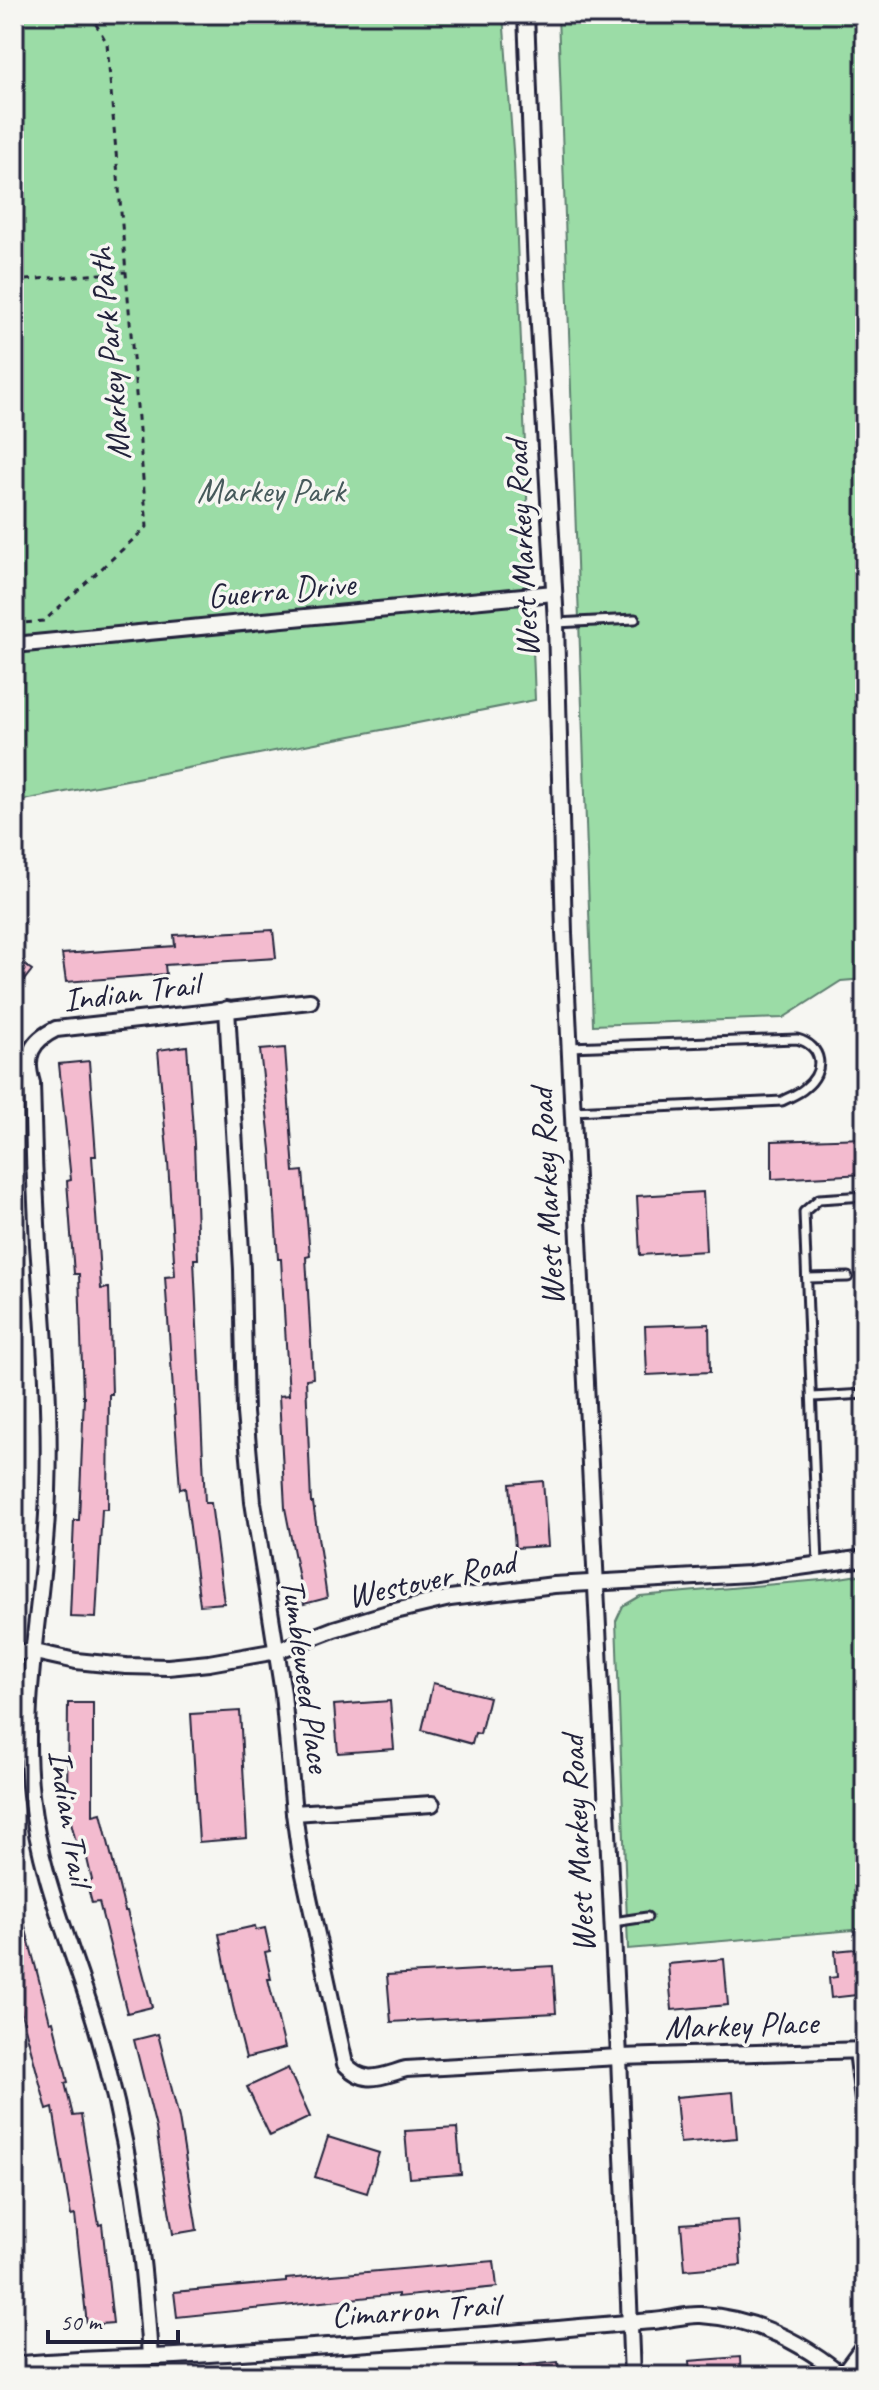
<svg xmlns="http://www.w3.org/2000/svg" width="879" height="2390" viewBox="0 0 879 2390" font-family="Caveat,sans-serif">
<rect width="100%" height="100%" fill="#f6f6f2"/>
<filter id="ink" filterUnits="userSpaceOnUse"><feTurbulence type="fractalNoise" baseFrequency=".0125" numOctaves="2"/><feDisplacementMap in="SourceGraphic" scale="16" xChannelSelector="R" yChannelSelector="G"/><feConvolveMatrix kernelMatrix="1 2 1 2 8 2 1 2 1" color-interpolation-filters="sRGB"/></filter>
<g filter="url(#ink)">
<g fill="#9bdca6" stroke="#5e7f70" stroke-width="2">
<polygon points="14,14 503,14 514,164 535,700 14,802"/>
<polygon points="558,14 865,14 865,979 841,981 783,1018 593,1025"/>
<polygon points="865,1574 865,1929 628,1949 616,1621 623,1606 640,1596 833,1579"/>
</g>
<g fill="#f3bbcf" stroke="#22223b" stroke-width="2">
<polygon points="273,930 276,958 165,965 166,974 66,982 62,954 175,946 174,935"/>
<polygon points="14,958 32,970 14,993"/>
<polygon points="187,1046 194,1144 198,1259 194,1259 205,1503 211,1503 224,1603 200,1605 185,1488 180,1489 165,1277 175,1276 168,1162 158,1050"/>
<polygon points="285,1048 294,1172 303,1171 310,1256 306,1257 313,1378 306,1379 311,1503 313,1503 327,1598 304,1604 285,1508 279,1396 289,1395 281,1259 278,1259 271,1150 260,1050"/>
<polygon points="89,1061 96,1156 92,1156 101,1289 109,1288 112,1394 109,1394 108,1509 102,1509 96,1618 70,1617 74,1520 79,1520 84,1397 83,1397 79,1274 74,1274 67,1181 71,1180 59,1064"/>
<polygon points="865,1138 865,1174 772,1179 772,1141"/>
<polygon points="703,1192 706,1251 640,1255 637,1196"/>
<polygon points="709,1324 710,1372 647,1375 645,1326"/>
<polygon points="543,1481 548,1546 515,1548 510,1484"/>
<polygon points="433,1683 489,1697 480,1734 475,1733 472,1744 422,1730"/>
<polygon points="390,1701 394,1749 338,1753 334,1705"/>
<polygon points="68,1703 93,1703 93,1815 101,1813 125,1911 127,1911 152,2007 127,2013 99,1902 92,1903 86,1881 92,1880 83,1841 76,1842 67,1806"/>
<polygon points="240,1711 247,1838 199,1842 191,1714"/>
<polygon points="14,1903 19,1903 50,2022 53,2021 68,2082 65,2083 73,2116 81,2115 99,2225 102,2224 113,2323 87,2325 75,2215 71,2216 53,2108 47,2110 14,1986"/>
<polygon points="255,1926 256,1930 265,1928 270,1951 265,1952 271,1979 268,1979 285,2048 246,2058 233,2006 219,1934"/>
<polygon points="865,1948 865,1994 831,1998 829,1978 837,1977 835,1951"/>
<polygon points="724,1959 728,2005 672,2010 668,1964"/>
<polygon points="553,1966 556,2013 391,2022 387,1975"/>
<polygon points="158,2034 179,2118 197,2230 173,2234 156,2128 134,2040"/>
<polygon points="288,2068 310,2117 270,2136 247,2087"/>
<polygon points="733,2092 737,2138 680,2143 676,2097"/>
<polygon points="457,2128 461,2174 409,2178 405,2131"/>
<polygon points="328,2137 379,2153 367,2193 315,2177"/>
<polygon points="738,2220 741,2265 685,2270 681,2224"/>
<polygon points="494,2261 497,2287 398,2297 398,2294 177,2317 174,2292 286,2282 286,2279"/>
<polygon points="740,2357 741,2376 690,2376 689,2361"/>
<polygon points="558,2362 560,2376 520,2376 519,2366"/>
</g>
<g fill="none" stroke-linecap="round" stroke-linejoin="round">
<g stroke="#22223b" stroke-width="13">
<g id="service">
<polyline points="556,623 635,619"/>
<path d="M569 1047 797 1039C823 1046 826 1071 805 1088 799 1094 789 1097 782 1101L573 1111"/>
<polyline points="807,1278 848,1277"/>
<polyline points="813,1397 865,1394"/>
<polyline points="818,1564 804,1212 819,1199 865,1196"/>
<polyline points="613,1922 647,1917"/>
</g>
</g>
<g stroke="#22223b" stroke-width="20">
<g id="minor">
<polyline points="526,14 536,273 556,623 564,933 619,2057 632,2376"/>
<polyline points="14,645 554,593"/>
<path d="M227 1009 242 1269 245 1413 253 1502 283 1693 294 1813 300 1856 345 2064C365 2086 381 2076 406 2069L619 2057 865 2050"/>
<polyline points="14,1652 35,1652 76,1661 126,1666 168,1667 209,1663 277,1651 334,1629 391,1612 450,1598 554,1585 749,1574 865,1558"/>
<polyline points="294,1813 432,1804"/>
<polyline points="857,2051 865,2116"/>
<path d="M150 2357C143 2242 128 2130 94 2019 70 1941 40 1877 31 1795 19 1694 46 1592 48 1491 51 1408 44 1327 38 1245 35 1191 33 1137 32 1083 24 1056 31 1041 56 1029L310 1001"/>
<path d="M14 2365C60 2360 106 2359 153 2357 263 2352 374 2342 485 2335 541 2331 597 2325 653 2321 669 2320 686 2314 701 2315 755 2318 802 2342 843 2376"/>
<polyline points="842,2375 865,2344"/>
</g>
</g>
<g stroke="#22223b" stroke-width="3" stroke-dasharray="6 6" stroke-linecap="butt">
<polyline points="14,281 126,272"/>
<polyline points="14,624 44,621 147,527 107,43 90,14"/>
</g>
<use href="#service" stroke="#f6f6f2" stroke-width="7"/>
<use href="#minor" stroke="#f6f6f2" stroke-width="14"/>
</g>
</g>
<g text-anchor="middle" stroke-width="7" stroke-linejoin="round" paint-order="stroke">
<g font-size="34" fill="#22223b" stroke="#f6f6f2">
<text transform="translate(109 354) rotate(-95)" y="12">Markey Park Path</text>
<text transform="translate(521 549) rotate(-93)" y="12">West Markey Road</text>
<text transform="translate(281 589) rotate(-5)" y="12">Guerra Drive</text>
<text transform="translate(131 991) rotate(-7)" y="12">Indian Trail</text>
<text transform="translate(546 1197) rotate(-93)" y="12">West Markey Road</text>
<text transform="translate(431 1578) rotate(-12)" y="12">Westover Road</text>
<text transform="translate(307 1675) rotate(82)" y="12">Tumbleweed Place</text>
<text transform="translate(71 1817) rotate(81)" y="12">Indian Trail</text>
<text transform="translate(577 1844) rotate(-93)" y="12">West Markey Road</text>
<text transform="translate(741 2024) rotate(-2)" y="12">Markey Place</text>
<text transform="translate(415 2309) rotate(-4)" y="12">Cimarron Trail</text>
</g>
<g font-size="34" fill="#465a5b" stroke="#f6f6f2">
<text x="271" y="502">Markey Park</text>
</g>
</g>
<rect width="879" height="2390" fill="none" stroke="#f6f6f2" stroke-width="48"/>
<rect x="24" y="24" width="831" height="2342" fill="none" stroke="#22223b" stroke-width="3" filter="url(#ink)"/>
<path d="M48 2330v12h130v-12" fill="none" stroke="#22223b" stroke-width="4"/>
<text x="60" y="2330" font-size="24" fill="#22223b" stroke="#f6f6f2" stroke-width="6" paint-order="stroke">50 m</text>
</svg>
